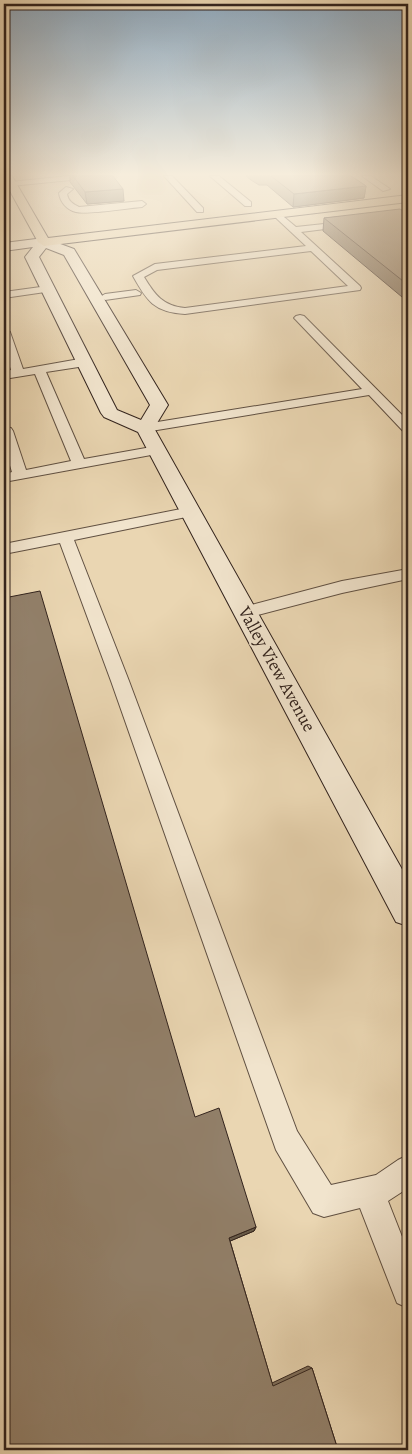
<svg xmlns="http://www.w3.org/2000/svg" width="412" height="1454" viewBox="0 0 412 1454" font-family="Alegreya,serif">
<rect width="100%" height="100%" fill="#ead6b2"/>
<filter id="stains"><feTurbulence type="fractalNoise" baseFrequency=".004" numOctaves="4"/><feColorMatrix values="0 0 0 0 .2 0 0 0 0 .09 0 0 0 0 .02 0 0 0 .5 -.17"/></filter>
<radialGradient id="worn" r=".72"><stop offset=".6" stop-color="#630" stop-opacity="0"/><stop offset="1" stop-color="#630" stop-opacity=".3"/></radialGradient>
<g fill="none" stroke-linecap="round" stroke-linejoin="round">
<g stroke="#605042" stroke-width="2">
<g id="lane">
<polygon points="68,176 95,176 91,178 11,186 7,184 11,182"/>
<polygon points="164,176 172,176 203,208 203,212 197,212"/>
<polygon points="210,176 219,176 251,202 251,206 245,206"/>
<polygon points="362,176 371,176 390,189 383,191"/>
<path d="M66 187 73 189 67 194C68 201 73 204 79 207L142 201 146 204 142 207C128 208 87 215 76 212 67 210 60 202 59 193Z"/>
<path d="M278 212 296 227 352 221V225L349 226 301 232 360 286 361 288 360 290 185 314C154 312 147 301 133 276L155 264 306 246 275 217 274 215ZM311 251 348 286 185 308C163 306 155 295 144 277L157 270Z"/>
<polygon points="48,286 52,287 53,289 52,291 4,298 4,292"/>
<polygon points="136,290 141,293 140,295 105,300 100,297 105,294"/>
<polygon points="300,315 304,316 408,421 408,432 403,431 369,395 145,432 140,431 138,428 145,424 362,389 296,320 294,318 296,316"/>
<polygon points="4,329 10,332 23,369 85,358 91,362 85,366 46,372 84,459 157,446 162,447 164,450 162,453 4,482 4,474 12,472 4,446 4,427 11,428 13,431 26,470 71,461 35,374 4,379 4,371 11,370 4,348"/>
<polygon points="191,507 196,509 199,512 196,515 74,540 129,681 297,1131 331,1185 376,1175 398,1160 408,1155 408,1188 388,1201 408,1252 408,1308 397,1303 360,1208 324,1217 313,1213 276,1150 111,681 60,543 4,554 4,544"/>
<polygon points="408,569 408,579 342,593 246,618 240,616 237,612 240,608 342,581"/>
</g>
</g>
<g stroke="#32231d" stroke-width="2">
<path id="secondary" d="M44 238 74 249 168 405 154 428 408 880V926L396 922 138 432 104 417 101 413 25 257 33 247 4 251V243ZM46 248 64 255 150 405 141 420 117 410 39 257Z"/>
</g>
<g stroke="#32231d" stroke-width="2">
<polygon id="primary" points="4,176 12,176 48,238 408,195 408,202 44,246 38,242 4,180"/>
</g>
<use href="#lane" fill="#f1e4cd" fill-rule="evenodd"/>
<use href="#secondary" fill="#f1e4cd" fill-rule="evenodd"/>
<use href="#primary" fill="#ead6b2" fill-rule="evenodd"/>
</g>
<g fill="#7e6e5b" stroke="#32231d">
<polygon points="70,176 113,176 124,201 87,204 70,182"/>
<polygon points="246,176 351,176 366,186 364,198 293,207 267,185 259,185 251,180"/>
<polygon points="405,212 408,212 408,302 323,231 324,218"/>
<polygon points="195,1117 256,1227 254,1231 230,1241 272,1383 308,1366 312,1368 338,1450 4,1450"/>
</g>
<g fill="#665a4a" stroke="#32231d">
<polygon points="366,186 364,198 293,207 294,194"/>
<polygon points="123,189 124,201 87,204 85,192"/>
<polygon points="256,1227 254,1231 228,1242 229,1238"/>
</g>
<g fill="#92806a" stroke="#32231d">
<polygon points="73,176 113,176 123,189 85,192"/>
<polygon points="271,176 351,176 366,186 294,194"/>
<polygon points="400,209 405,212 408,212 408,285 324,218"/>
<polygon points="40,591 195,1117 219,1108 256,1227 229,1238 273,1386 312,1368 338,1450 4,1450 4,598"/>
</g>
<linearGradient id="sky" x2="0" y2="1"><stop stop-color="#8fa9be"/><stop offset="0.46" stop-color="#f6eddc"/><stop offset="1" stop-color="#f6eddc" stop-opacity="0"/></linearGradient>
<rect width="412" height="379" fill="url(#sky)"/>
<g text-anchor="middle" stroke-width="4" stroke-linejoin="round" paint-order="stroke">
<g font-size="18" fill="#32231d" stroke="#f1e4cd">
<text transform="translate(277 669) rotate(61)" y="6">Valley View Avenue</text>
</g>
</g>
<rect width="412" height="1454" fill="none" stroke="#ead6b2" stroke-width="20"/>
<rect x="5" y="5" width="402" height="1444" fill="none" stroke="#32231d" stroke-width="2.5"/>
<rect x="10" y="10" width="392" height="1434" fill="none" stroke="#32231d"/>
<rect width="100%" height="100%" filter="url(#stains)"/>
<rect width="100%" height="100%" fill="url(#worn)"/>
</svg>
